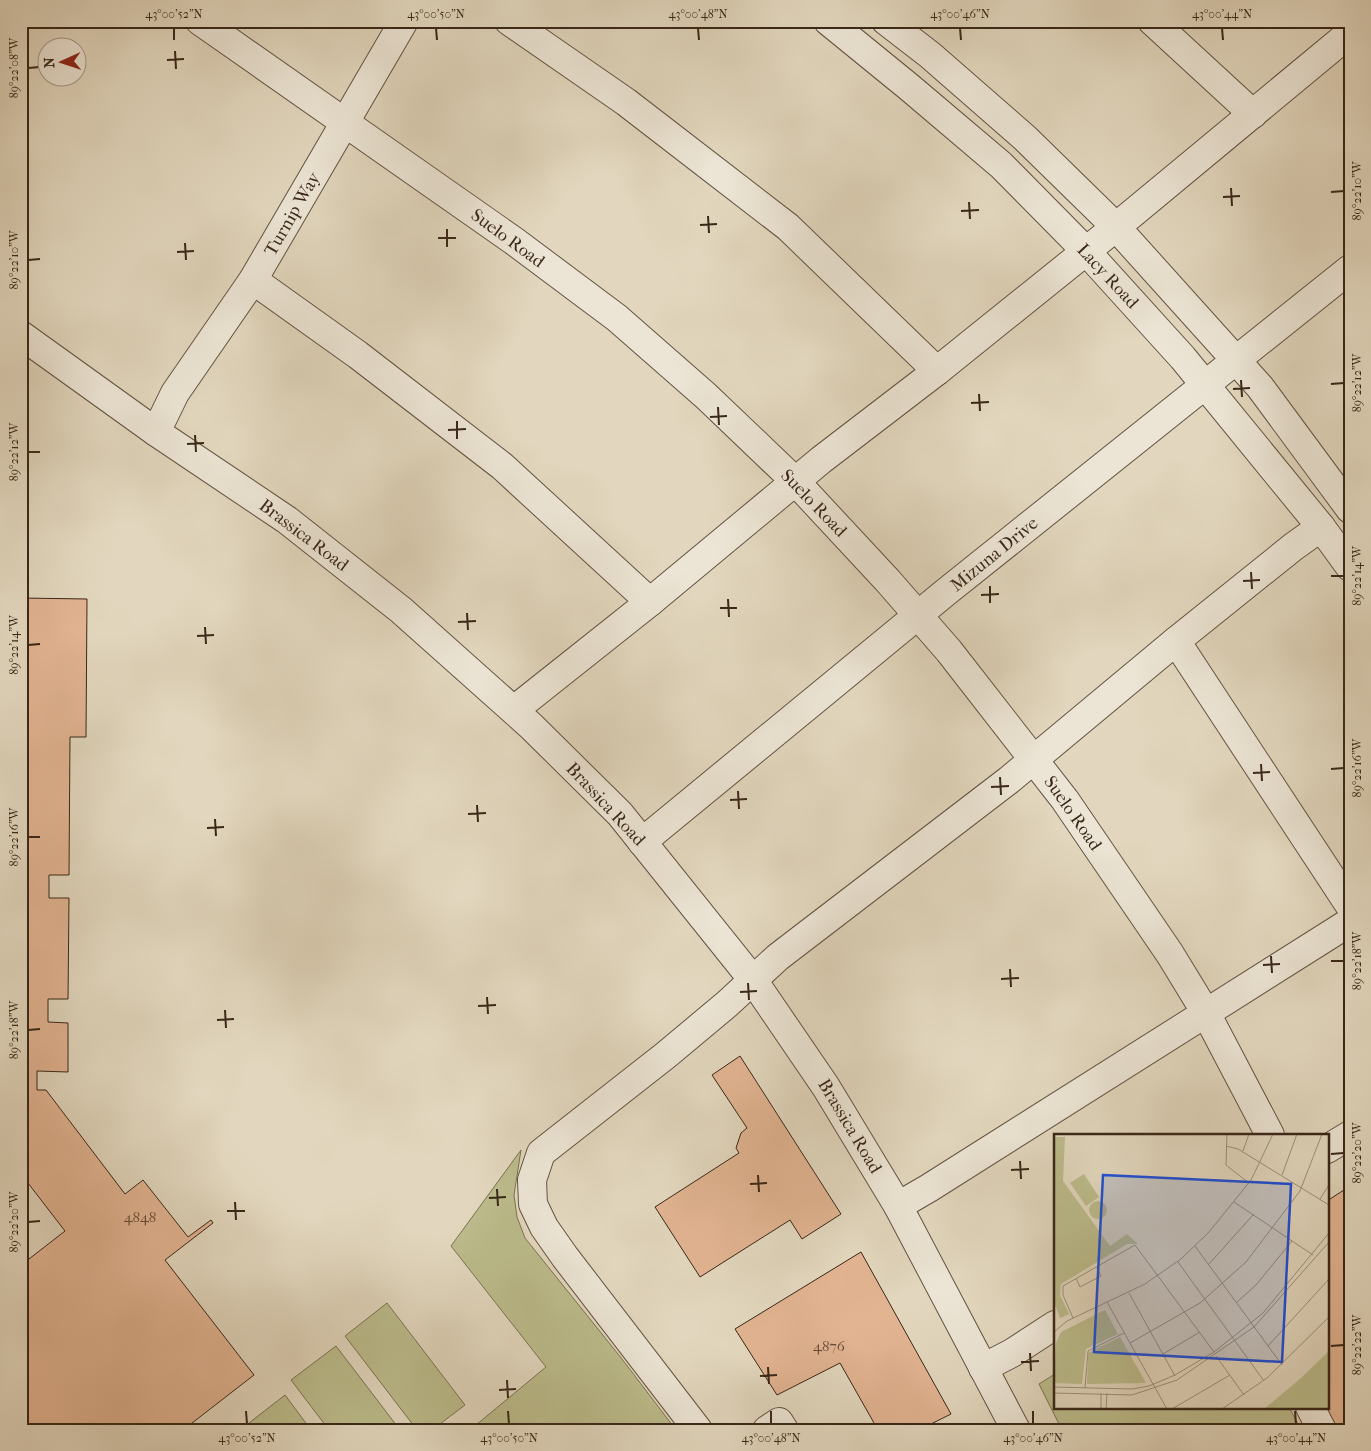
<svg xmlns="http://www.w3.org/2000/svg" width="1371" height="1451" viewBox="0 0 1371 1451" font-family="'IM FELL French Canon',serif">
<rect width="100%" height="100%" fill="#e2d7be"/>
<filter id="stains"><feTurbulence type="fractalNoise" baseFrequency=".004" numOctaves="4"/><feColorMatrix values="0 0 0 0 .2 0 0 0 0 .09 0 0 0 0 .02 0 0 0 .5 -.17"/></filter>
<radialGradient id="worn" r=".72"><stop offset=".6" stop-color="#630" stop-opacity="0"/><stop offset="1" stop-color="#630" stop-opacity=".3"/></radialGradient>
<g fill="#bcbc8c" stroke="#7a7252">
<polygon points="521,1150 514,1195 517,1217 525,1238 622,1359 676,1430 470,1430 546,1367 451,1246"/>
<polygon points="387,1303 465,1405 432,1430 417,1430 345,1336"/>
<polygon points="336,1346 400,1430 329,1430 291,1380"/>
<polygon points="1055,1374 1055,1407 1289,1407 1301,1430 1062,1430 1039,1384"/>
<polygon points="285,1395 311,1430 240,1430"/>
</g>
<g fill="#e2b492" stroke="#392718">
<polygon points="21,598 87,599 86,737 70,737 69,875 49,875 49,898 69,898 68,999 48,999 48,1022 68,1023 68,1072 37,1071 37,1090 46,1090 125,1194 143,1180 188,1237 211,1220 213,1223 165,1260 254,1375 183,1430 21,1430 21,1249 29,1259 65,1231 21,1174"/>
<polygon points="740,1056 841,1214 802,1239 790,1220 700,1277 655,1207 739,1153 736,1148 741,1133 747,1128 712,1075"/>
<polygon points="1350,1186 1350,1430 1338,1430 1326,1407 1327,1407 1327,1201"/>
<polygon points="861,1252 951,1414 919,1430 878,1430 840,1363 777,1395 735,1329"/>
</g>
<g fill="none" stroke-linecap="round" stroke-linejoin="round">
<g stroke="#635342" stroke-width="30">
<g id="minor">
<polyline points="200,21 514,241 617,318 706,396 795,481 888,581 949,651 1065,800 1170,954 1206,1013 1270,1135"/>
<polyline points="509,21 626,102 788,227 937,371"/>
<polyline points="828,21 909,87 1001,165 1086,251 1183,358 1321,527 1350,567"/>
<polyline points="886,21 930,55 1025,138 1116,227 1260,387 1350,509"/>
<polyline points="1152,21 1253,114"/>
<polyline points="253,280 358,355 502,466 650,602"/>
<polyline points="21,335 156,432 287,520 401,610 531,726 620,814 753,980 826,1087 898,1206 1016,1430"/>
<polyline points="156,432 175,393 253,280 404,21"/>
<polyline points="1176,641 1350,906"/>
<polyline points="514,710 650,602 821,460 937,371 1116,227 1350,33"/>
<polyline points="642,842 946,592 1350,269"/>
<polyline points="1327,1149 1350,1135"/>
<polyline points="898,1206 929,1188 1350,922"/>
<polyline points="983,1368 1012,1353 1055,1325"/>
<polyline points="1310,1407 1322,1430"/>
<polyline points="698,1430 565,1257 544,1227 533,1204 532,1180 541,1153 666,1055 727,1004 778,957 1009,780 1176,641 1293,547 1321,527"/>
<polyline points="767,1430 779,1422 784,1430"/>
</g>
</g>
<use href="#minor" stroke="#ece5d5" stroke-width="28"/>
</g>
<path fill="none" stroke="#392718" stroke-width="2" d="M174 28V40M436 28 437 40M698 28 699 40M960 28 961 40M1222 28 1223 40M175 51 176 69M167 60 184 59M28 68 40 67M1231 188 1232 206M1331 192 1344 191M1223 197 1240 196M969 202 970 219M961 211 979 210M708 216 709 233M700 225 717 224M447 229V247M438 238H456M185 243 186 260M177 252 194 251M28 260 40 259M1241 380 1242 397M1331 384 1344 383M1233 389 1250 388M979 394 980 411M971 403 989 402M718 407 719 425M710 417 727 416M457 421V439M448 430 466 429M195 435 196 452M187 444 204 443M28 452H40M1251 572 1252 589M1331 576H1344M1243 581 1260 580M990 586V603M981 595 999 594M728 599 729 617M720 608H737M467 613 468 630M458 622 476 621M205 627 206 644M197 636 214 635M28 645 40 644M1261 764 1262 781M1331 769 1344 768M1253 773 1270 772M1000 777 1001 795M991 787 1009 786M738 791 739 809M730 800 747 799M477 805 478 822M468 814 486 813M215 819 216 836M207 828 224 827M28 837H40M1271 956 1272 973M1331 961H1344M1263 965 1280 964M1010 969 1011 987M1001 979 1019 978M748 983 749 1000M740 992 757 991M487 997 488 1014M478 1006 496 1005M225 1010 226 1028M217 1020 234 1019M28 1030 40 1029M1331 1154 1344 1153M1020 1161 1021 1179M1011 1170 1029 1169M758 1175 759 1192M750 1184 767 1183M497 1189 498 1206M489 1198 506 1197M235 1202 236 1220M227 1211H245M28 1222 40 1221M1331 1346 1344 1345M1030 1353 1031 1371M1021 1362 1039 1361M768 1367 769 1384M760 1376 777 1375M507 1380 508 1398M499 1390 516 1389M246 1411 247 1424M508 1411 509 1424M771 1411V1424M1033 1411V1424M1295 1411 1296 1424"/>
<g text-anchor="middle" stroke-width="4.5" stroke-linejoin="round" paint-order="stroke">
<g font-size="15" fill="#634a36">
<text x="140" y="1222">4848</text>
<text x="829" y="1351">4876</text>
</g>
<g font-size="18" fill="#392718" stroke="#ece5d5">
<text transform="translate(292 214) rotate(-60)" y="6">Turnip Way</text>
<text transform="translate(508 238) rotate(36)" y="6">Suelo Road</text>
<text transform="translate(1108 276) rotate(47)" y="6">Lacy Road</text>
<text transform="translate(814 503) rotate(46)" y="6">Suelo Road</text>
<text transform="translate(304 535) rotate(37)" y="6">Brassica Road</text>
<text transform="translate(994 554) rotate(-39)" y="6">Mizuna Drive</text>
<text transform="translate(606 804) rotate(47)" y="6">Brassica Road</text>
<text transform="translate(1073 813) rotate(55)" y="6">Suelo Road</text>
<text transform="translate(850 1126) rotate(59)" y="6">Brassica Road</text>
</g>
</g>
<g transform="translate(1054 1134)">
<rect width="275" height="275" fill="#e2d7be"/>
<path d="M0 3H11L9 47 56 112 73 100 84 110H73L7 150 6 161 15 180 6 184 0 168ZM30 40 45 63 32 72 16 49ZM35 76a9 9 0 1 1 18 0a9 9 0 1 1-18 0ZM51 176 64 200 32 215 28 250 0 249 2 209 7 198ZM66 203 92 249 33 250 34 219ZM275 217V275H210L247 244Z" fill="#bcbc8c"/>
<path fill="none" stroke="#9e917c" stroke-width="1" d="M173 0 172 31 195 49M172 12 184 15 275 71M189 17 195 0M228 41 243 0M266 65 275 51M180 68 259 121M141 112 228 231M124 128 210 247M155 130 199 81M22 144 26 153 47 142 43 134M75 159 121 242M53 168 113 275M182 169 202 151 238 107M19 184 9 161V152L81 111 160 218M0 198 13 187 91 150 127 125 155 98 197 46 219 0M76 209 146 169 192 128 246 57 268 0M214 212 275 145M109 220 146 198M162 222 190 261M0 253 78 255 95 252 121 241 160 218 209 179 275 99M31 254 34 217 70 199M0 259 78 261 123 246 200 193 275 108M47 275V259M52 275 53 259M118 275 176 241M168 275 213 244 275 183"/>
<path fill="#1d4ed8" fill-opacity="0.15" stroke="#1d4ed8" stroke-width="2.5" d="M49 41 237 50 228 228 40 218Z"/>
<rect width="275" height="275" fill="none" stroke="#392718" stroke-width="2.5"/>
</g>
<rect width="1371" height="1451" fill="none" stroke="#e2d7be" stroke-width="55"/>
<g transform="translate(62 62) rotate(267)"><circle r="24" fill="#ece5d5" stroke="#a49989"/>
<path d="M0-4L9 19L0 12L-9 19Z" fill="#8f2418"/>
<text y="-8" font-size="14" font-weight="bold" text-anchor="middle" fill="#392718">N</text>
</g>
<rect x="28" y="28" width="1316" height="1396" fill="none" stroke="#392718" stroke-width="2"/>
<g font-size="12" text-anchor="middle" fill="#392718">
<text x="174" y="18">43°00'52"N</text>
<text x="436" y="18">43°00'50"N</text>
<text x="698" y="18">43°00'48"N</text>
<text x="960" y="18">43°00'46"N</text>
<text x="1222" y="18">43°00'44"N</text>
<text transform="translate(14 68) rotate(-90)" y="4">89°22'08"W</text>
<text transform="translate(1357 191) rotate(-90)" y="4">89°22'10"W</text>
<text transform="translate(14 260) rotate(-90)" y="4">89°22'10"W</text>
<text transform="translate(1357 383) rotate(-90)" y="4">89°22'12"W</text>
<text transform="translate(14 452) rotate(-90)" y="4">89°22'12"W</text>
<text transform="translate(1357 576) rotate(-90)" y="4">89°22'14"W</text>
<text transform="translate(14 645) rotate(-90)" y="4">89°22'14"W</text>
<text transform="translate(1357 768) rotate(-90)" y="4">89°22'16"W</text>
<text transform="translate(14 837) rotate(-90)" y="4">89°22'16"W</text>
<text transform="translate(1357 961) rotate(-90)" y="4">89°22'18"W</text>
<text transform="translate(14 1030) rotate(-90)" y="4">89°22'18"W</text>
<text transform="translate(1357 1153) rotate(-90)" y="4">89°22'20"W</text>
<text transform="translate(14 1222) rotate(-90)" y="4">89°22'20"W</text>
<text transform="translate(1357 1345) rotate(-90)" y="4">89°22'22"W</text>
<text x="247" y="1442">43°00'52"N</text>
<text x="509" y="1442">43°00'50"N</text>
<text x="771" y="1442">43°00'48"N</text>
<text x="1033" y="1442">43°00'46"N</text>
<text x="1296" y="1442">43°00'44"N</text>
</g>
<rect width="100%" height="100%" filter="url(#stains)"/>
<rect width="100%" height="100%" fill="url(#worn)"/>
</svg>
